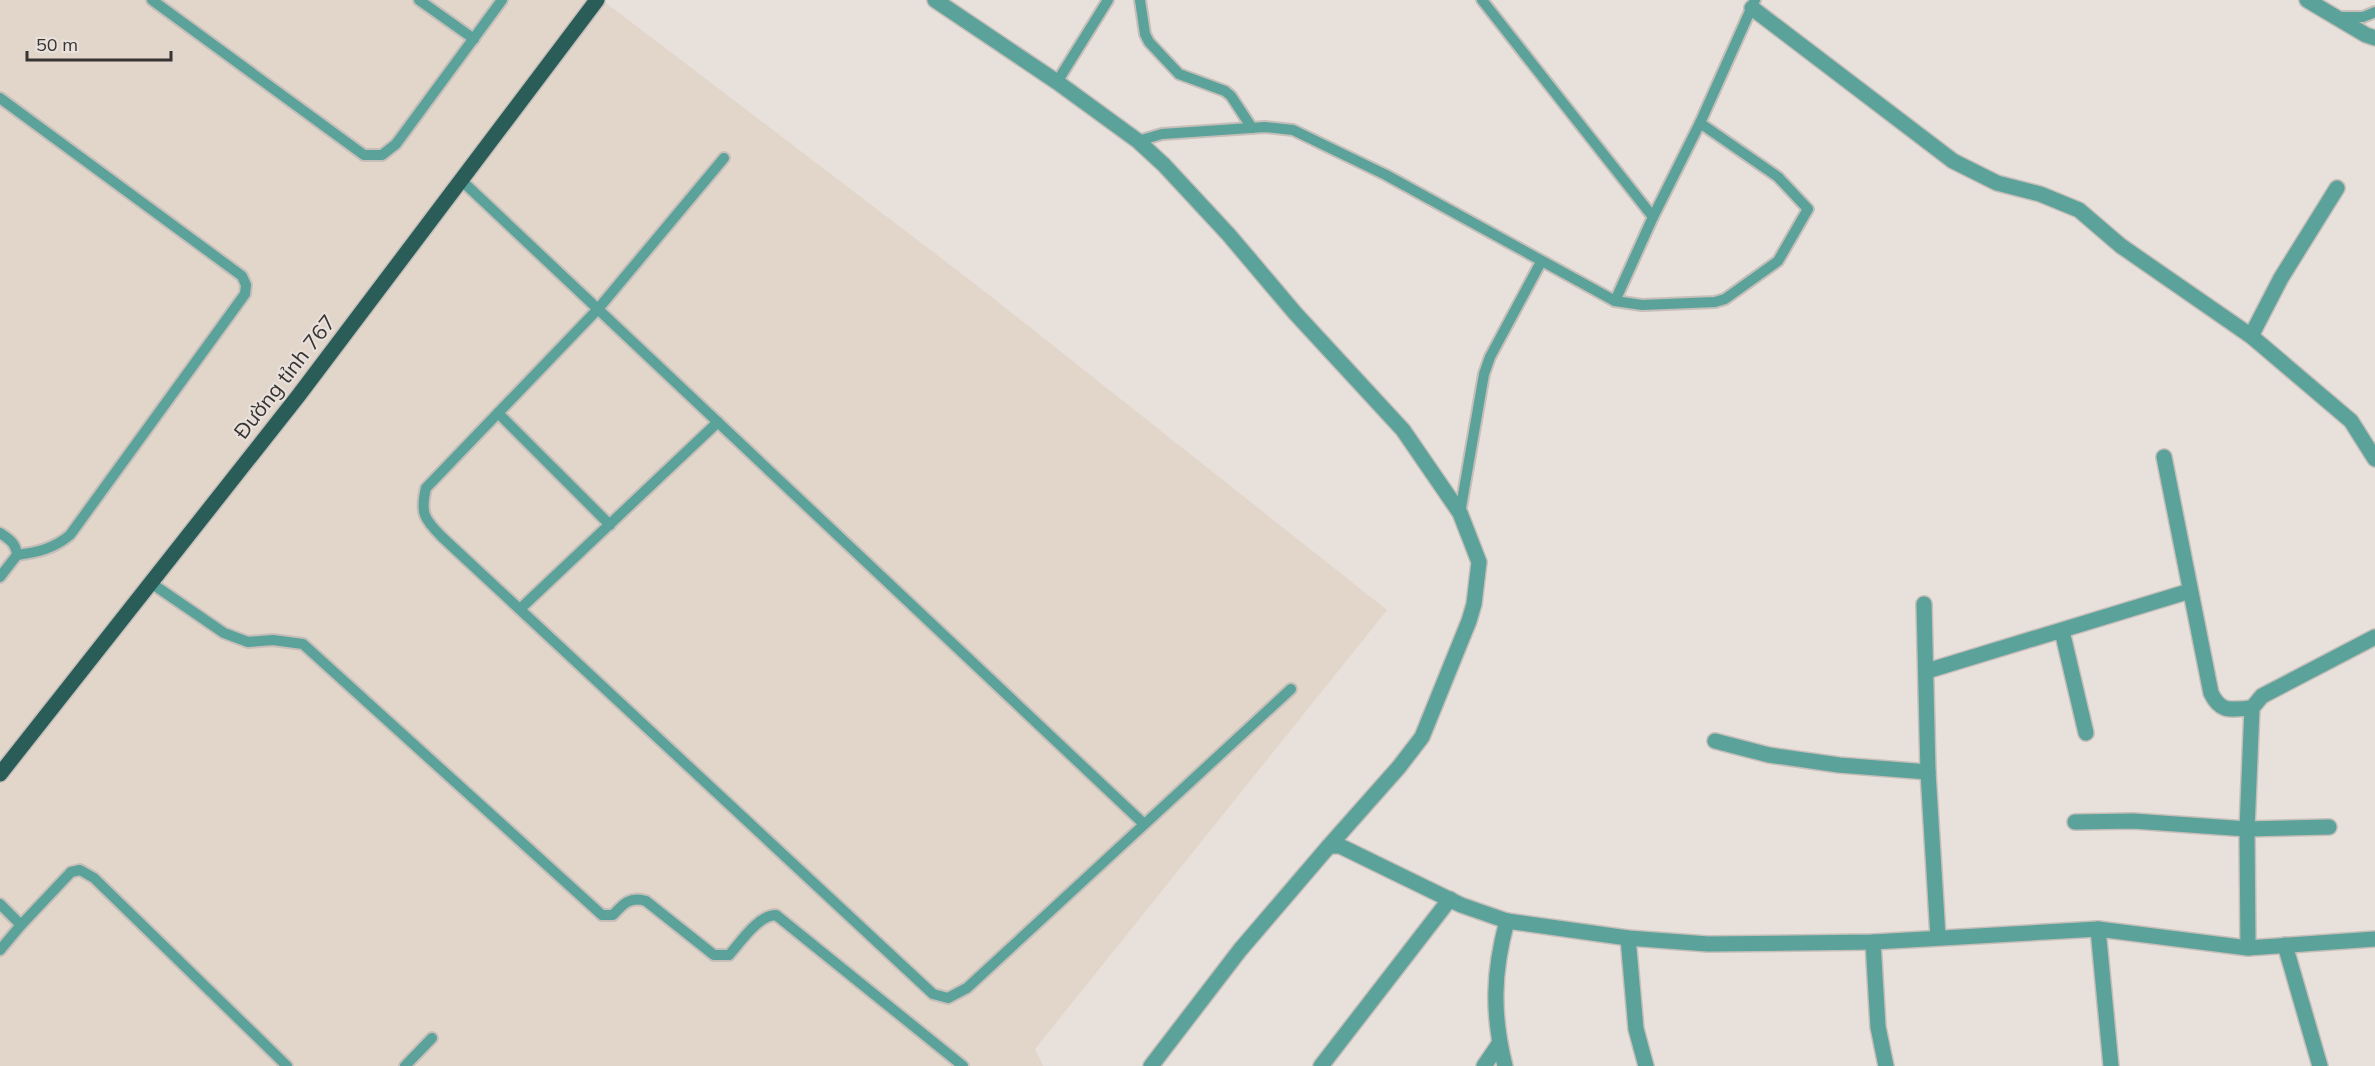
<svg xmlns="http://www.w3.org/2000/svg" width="2375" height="1066" viewBox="0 0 2375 1066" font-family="Mulish,sans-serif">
<rect width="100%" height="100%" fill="#e8e0db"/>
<polygon fill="#e2d5ca" points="0,0 602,0 979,287 1387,610 1035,1049 1043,1066 0,1066"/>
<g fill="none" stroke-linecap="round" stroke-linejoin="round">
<g stroke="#c5beb9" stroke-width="14">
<g id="lane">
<polyline points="152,0 364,155 382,155 396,144 502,0"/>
<polyline points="419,0 474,39"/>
<polyline points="1140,0 1145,34 1149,42 1179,74 1225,91 1231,96 1252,128"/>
<polyline points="1482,0 1653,217 1615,301"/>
<polyline points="2338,17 2363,17 2375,12"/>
<polyline points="1057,82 1108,0"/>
<path d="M0 98 242 276 246 285 245 294 70 535C53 549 38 552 17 555"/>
<polyline points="1138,141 1162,134 1265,127 1293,130 1386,175 1615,301 1642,305 1715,302 1725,299 1778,261 1808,209 1778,177 1700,123"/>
<path d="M724 158 598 309 426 488C420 513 424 519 442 537L933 994 948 998 967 988 1291 689"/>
<polyline points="461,180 1144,824"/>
<polyline points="1653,217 1700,123 1755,0"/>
<polyline points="498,413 610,525"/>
<polyline points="1460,513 1484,374 1490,357 1541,262"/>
<path d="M0 533C9 539 16 543 17 555L0 577"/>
<path d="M151 583 224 633 248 642 273 640 303 644 602 915H613C623 904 630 896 646 901L714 955H729C740 943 758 915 776 915L963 1066"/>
<polyline points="520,609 718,422"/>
<polyline points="0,904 21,925 0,950"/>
<polyline points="21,925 71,872 80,870 94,878 287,1066"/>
<polyline points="405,1066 432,1038"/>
</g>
</g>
<g stroke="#c5beb9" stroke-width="18">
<g id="street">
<polyline points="935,0 1057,82 1138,141 1164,165 1229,235 1295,313 1403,430 1460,513 1479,562 1474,604 1469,621 1422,737 1399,767 1329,846"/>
<polyline points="2307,0 2366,35 2375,38"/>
<polyline points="1752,8 1953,161 1997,183 2040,194 2079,210 2121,246 2251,336 2351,421 2375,459"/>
<polyline points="2251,336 2281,278 2337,188"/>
<path d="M2164 457 2211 693C2221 714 2232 709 2252 708"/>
<polyline points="1924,604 1928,772 1938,937"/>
<polyline points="2062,631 2086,733"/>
<polyline points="1927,671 2190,591"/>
<polyline points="1715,741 1769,755 1839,765 1928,772"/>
<polyline points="2075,822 2133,821 2247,829 2329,827"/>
<polyline points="2098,929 2111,1066"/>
<polyline points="1628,938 1636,1029 1646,1066"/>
<polyline points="1873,942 1878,1027 1886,1066"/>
<polyline points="2285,945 2320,1066"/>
<polyline points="2248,948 2247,829 2252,708 2262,696 2375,637"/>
<polyline points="1151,1066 1240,950 1329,846 1340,846 1461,905 1507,921 1628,938 1708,944 1873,942 2098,929 2248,948 2375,939"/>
<polyline points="1321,1066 1450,899"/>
<polyline points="1484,1066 1499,1044"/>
<path d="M1505 1066C1492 1014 1493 972 1507 921"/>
</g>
</g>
<g stroke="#c5beb9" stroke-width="18">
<polyline id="primary" points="0,774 299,395 597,0"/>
</g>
<use href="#lane" stroke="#5aa29a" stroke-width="10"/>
<use href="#street" stroke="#5aa29a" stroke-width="15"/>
<use href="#primary" stroke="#2a5d58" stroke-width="15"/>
</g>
<g text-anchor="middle" stroke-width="4.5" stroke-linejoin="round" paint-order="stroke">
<g font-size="21" fill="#373432" stroke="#e8e0db">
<text transform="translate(285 377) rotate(-52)" y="7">Đường tỉnh 767</text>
</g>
</g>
<path d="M27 51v9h144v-9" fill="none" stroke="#373432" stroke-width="3"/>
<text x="36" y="51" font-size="18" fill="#373432" stroke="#e8e0db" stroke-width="4.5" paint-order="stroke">50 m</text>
</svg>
